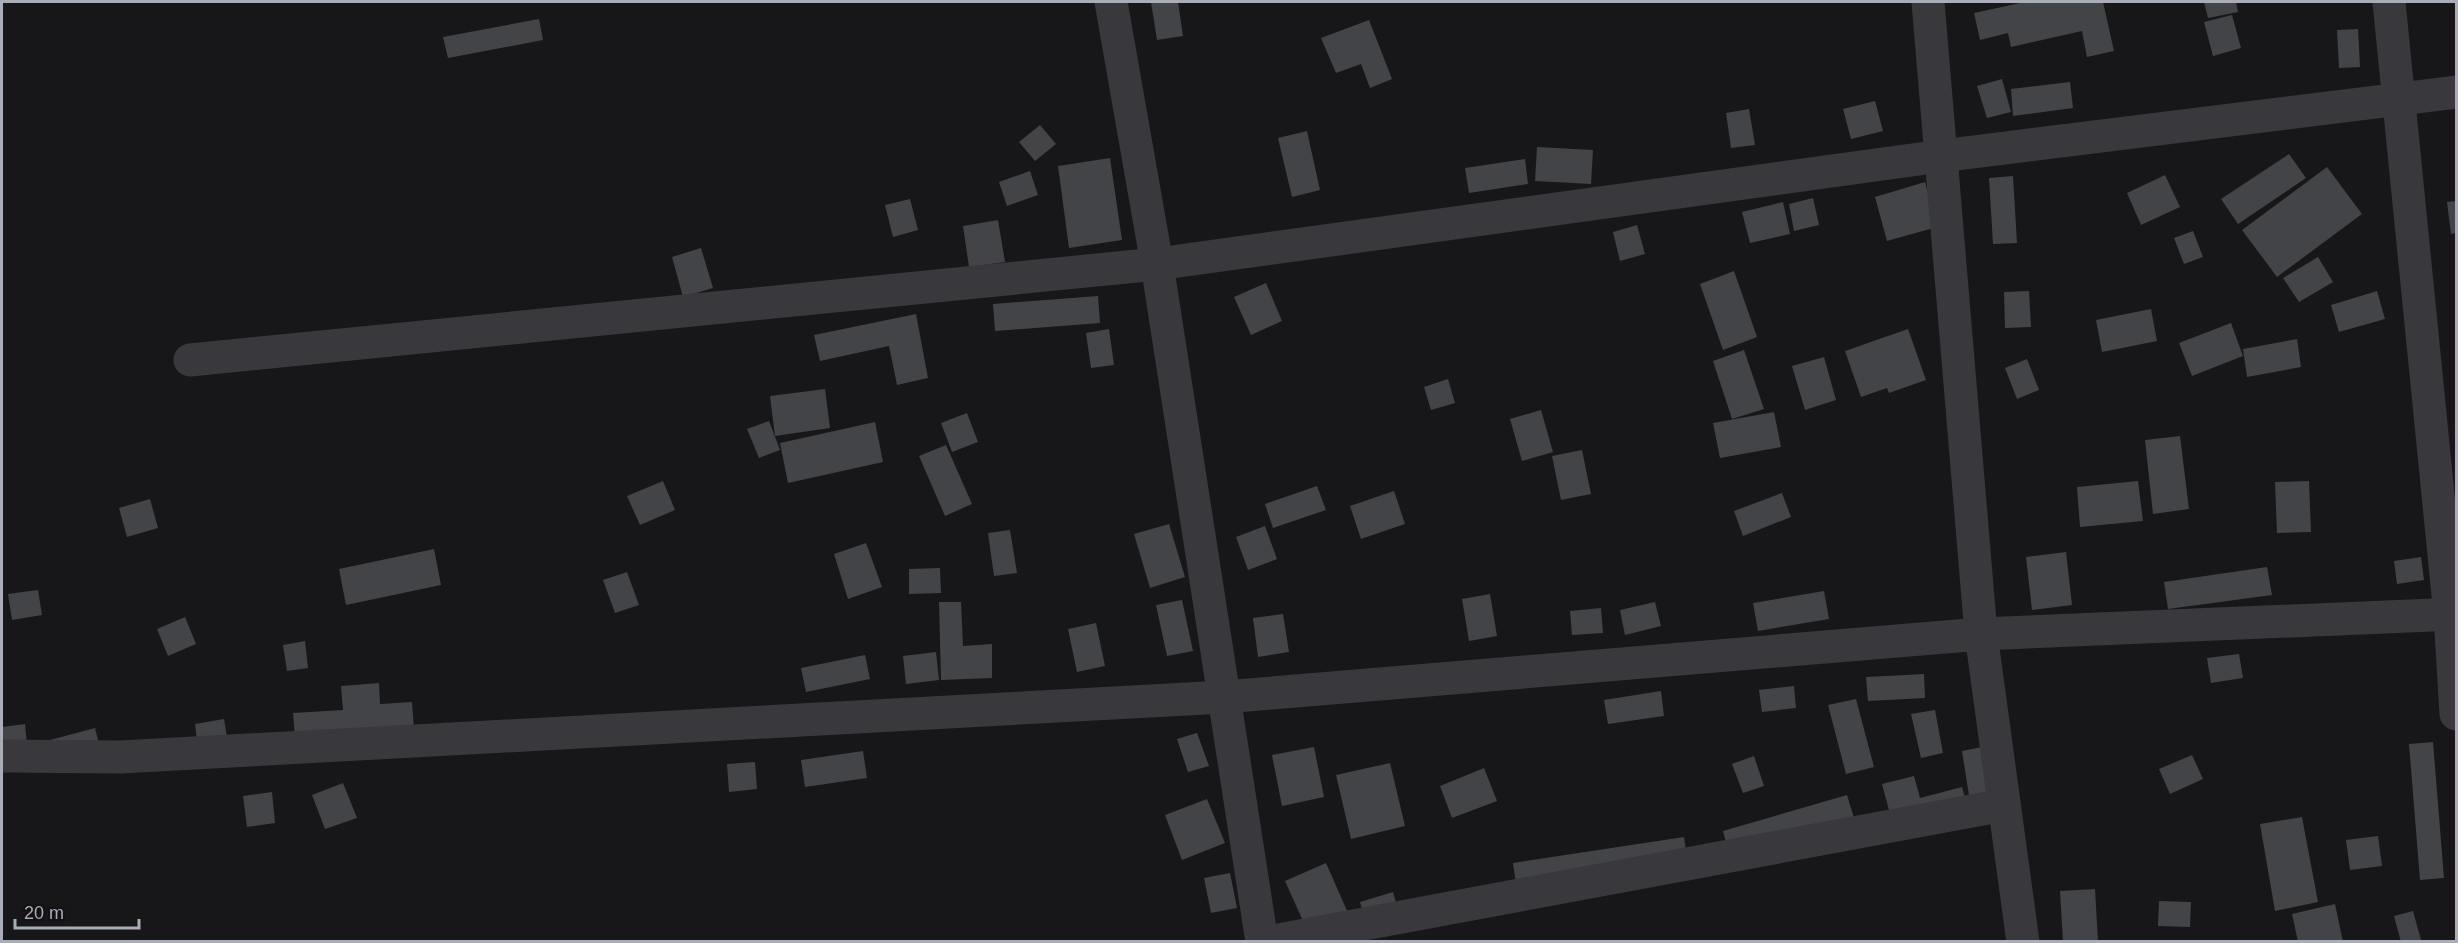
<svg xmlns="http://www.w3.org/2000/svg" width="2458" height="943" viewBox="0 0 2458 943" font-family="Arial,sans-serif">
<rect width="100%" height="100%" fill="#171618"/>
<g fill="#434448">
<polygon points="1151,2 1178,2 1183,36 1157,40"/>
<polygon points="2025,2 2103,2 2114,51 2087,57 2082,31 2011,47 2008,33 1980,40 1974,13"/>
<polygon points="2204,2 2236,2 2238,12 2208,18"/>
<polygon points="2232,15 2241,48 2213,56 2204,22"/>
<polygon points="539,19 543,40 448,58 443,37"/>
<polygon points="1369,20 1392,79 1370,88 1361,64 1336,73 1321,38"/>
<polygon points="2358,29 2360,67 2339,68 2337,30"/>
<polygon points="2002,79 2011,112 1987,118 1977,86"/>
<polygon points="2070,82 2073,108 2013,116 2011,89"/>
<polygon points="1875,101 1883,131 1851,139 1843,109"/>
<polygon points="1749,109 1755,145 1731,148 1726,113"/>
<polygon points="1040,125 1056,144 1035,161 1019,142"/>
<polygon points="1307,131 1320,190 1292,197 1278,138"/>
<polygon points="1537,147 1593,150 1591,184 1535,181"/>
<polygon points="2289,154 2306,178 2238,224 2221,199"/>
<polygon points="1110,158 1122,240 1069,248 1058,166"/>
<polygon points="1525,159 1528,184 1469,193 1465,168"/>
<polygon points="2327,167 2362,214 2277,277 2242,230"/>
<polygon points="1030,171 1038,195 1007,206 999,182"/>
<polygon points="2165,175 2180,207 2141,225 2127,193"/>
<polygon points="2013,176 2017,243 1993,244 1989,178"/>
<polygon points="1925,182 1937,227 1887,241 1875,197"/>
<polygon points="1813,198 1819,225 1794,231 1789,204"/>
<polygon points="910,199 918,230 893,237 885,205"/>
<polygon points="2456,201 2456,233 2451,234 2447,202"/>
<polygon points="1783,202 1790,234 1750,243 1742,212"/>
<polygon points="998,220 1005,262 969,267 963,226"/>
<polygon points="1637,225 1645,254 1620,261 1613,232"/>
<polygon points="2193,231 2203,257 2184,264 2174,238"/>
<polygon points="701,248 713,288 683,297 672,257"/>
<polygon points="2318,257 2333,282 2299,302 2283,278"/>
<polygon points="1734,271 1757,337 1723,350 1700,284"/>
<polygon points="1266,283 1282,321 1251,335 1234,297"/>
<polygon points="2029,291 2031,327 2005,328 2004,292"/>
<polygon points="2377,291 2385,319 2339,332 2331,305"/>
<polygon points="1098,296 1100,323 995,331 993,304"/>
<polygon points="2151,309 2157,341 2102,352 2096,320"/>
<polygon points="916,314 928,378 897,385 889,346 820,361 814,335"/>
<polygon points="2231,323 2243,356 2192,376 2179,343"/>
<polygon points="1109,329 1114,365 1091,368 1086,333"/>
<polygon points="1908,329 1926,380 1889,393 1887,388 1861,397 1845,351"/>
<polygon points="2297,339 2301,367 2247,377 2243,349"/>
<polygon points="1744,350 1764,409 1732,419 1713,361"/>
<polygon points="1824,357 1836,400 1805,410 1792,366"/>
<polygon points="2027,359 2039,390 2017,399 2005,368"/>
<polygon points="1448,379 1455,403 1431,410 1424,387"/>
<polygon points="825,389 830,428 775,436 770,396"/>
<polygon points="1541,410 1553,452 1522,461 1510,419"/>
<polygon points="1774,412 1781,447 1720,458 1713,423"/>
<polygon points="967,413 978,442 952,452 941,423"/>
<polygon points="769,421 780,450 759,458 747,429"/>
<polygon points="875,422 883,462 788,483 780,443"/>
<polygon points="2180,436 2189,509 2153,514 2145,440"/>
<polygon points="946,445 972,504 945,516 919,456"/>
<polygon points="1582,450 1591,494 1561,500 1552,456"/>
<polygon points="663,481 675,510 640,525 627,496"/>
<polygon points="2138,481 2143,521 2080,527 2077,487"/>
<polygon points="2309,481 2311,532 2277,533 2275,482"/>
<polygon points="1317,486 1326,510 1273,528 1265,504"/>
<polygon points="1394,491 1405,524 1361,539 1350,506"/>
<polygon points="1782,493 1791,517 1743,536 1734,511"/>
<polygon points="150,499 158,528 127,537 119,508"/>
<polygon points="1169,524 1185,577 1150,588 1134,534"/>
<polygon points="1265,526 1277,559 1248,570 1236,537"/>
<polygon points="1010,530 1017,573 994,576 988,533"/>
<polygon points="866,543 882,587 848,599 834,554"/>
<polygon points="434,549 441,585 346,605 339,569"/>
<polygon points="2066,552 2072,605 2032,610 2026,557"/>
<polygon points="2421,557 2424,580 2397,584 2394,561"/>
<polygon points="2267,567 2272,595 2168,609 2164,582"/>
<polygon points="940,568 941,593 909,594 909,569"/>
<polygon points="627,572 639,605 615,613 603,580"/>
<polygon points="38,590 42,615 12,620 8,594"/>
<polygon points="1824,591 1829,619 1758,631 1753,603"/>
<polygon points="1490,594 1497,636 1469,641 1462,599"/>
<polygon points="1182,600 1193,651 1167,656 1156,605"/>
<polygon points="939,602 961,602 963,646 992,644 992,678 941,680"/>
<polygon points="1655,602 1661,626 1625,635 1620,610"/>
<polygon points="1601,608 1603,633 1572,635 1570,611"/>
<polygon points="1283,614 1289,652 1258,657 1253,618"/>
<polygon points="185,617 196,644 168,656 157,629"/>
<polygon points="1096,623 1105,666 1077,672 1068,629"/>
<polygon points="305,641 308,668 287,671 283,645"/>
<polygon points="936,652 939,680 906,684 903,656"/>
<polygon points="2239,654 2243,678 2211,683 2207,658"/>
<polygon points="865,655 870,679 806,692 801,668"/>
<polygon points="1924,674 1925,698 1868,701 1866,677"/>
<polygon points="379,683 380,704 412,702 414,729 295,737 293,713 343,710 341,686"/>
<polygon points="1794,686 1796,708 1762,712 1759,690"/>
<polygon points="1661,691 1664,716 1608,724 1604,700"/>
<polygon points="1856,699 1874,767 1846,774 1828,705"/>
<polygon points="1935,710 1943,753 1921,758 1911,714"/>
<polygon points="224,719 228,744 198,749 195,724"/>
<polygon points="25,724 29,765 2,767 2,727"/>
<polygon points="95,728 102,756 35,744"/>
<polygon points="1197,733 1209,766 1188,772 1177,739"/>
<polygon points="2433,742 2444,878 2420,880 2409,744"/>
<polygon points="1314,747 1324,797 1282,806 1272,755"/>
<polygon points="1982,747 1993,804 1971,808 1962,751"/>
<polygon points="863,751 867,778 805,787 801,760"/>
<polygon points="2192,755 2203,779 2170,794 2159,769"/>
<polygon points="1754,756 1764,786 1743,793 1732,764"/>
<polygon points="755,762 757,789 729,792 727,764"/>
<polygon points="1390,763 1405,826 1351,839 1336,775"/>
<polygon points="1484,768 1497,801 1452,818 1440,786"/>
<polygon points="1914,776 1920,798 1962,787 1968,809 1894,829 1882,784"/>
<polygon points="343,783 357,818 325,829 312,795"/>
<polygon points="272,792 275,823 247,827 243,796"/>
<polygon points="1847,795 1855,821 1730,857 1723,831"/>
<polygon points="1207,799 1225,843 1182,860 1165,815"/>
<polygon points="2302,817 2318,902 2275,911 2260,824"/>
<polygon points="2378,836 2382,866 2350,870 2346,840"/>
<polygon points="1684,837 1688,864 1517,890 1513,863"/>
<polygon points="1326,863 1352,922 1312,941 1285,881"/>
<polygon points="1230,873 1237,908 1211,913 1204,878"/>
<polygon points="2095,889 2098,942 2063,942 2060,891"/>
<polygon points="1393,892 1401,920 1368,930 1360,902"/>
<polygon points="2159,901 2191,902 2190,927 2158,926"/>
<polygon points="2335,904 2343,942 2298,942 2292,914"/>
<polygon points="2413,911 2421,940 2401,942 2394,916"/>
</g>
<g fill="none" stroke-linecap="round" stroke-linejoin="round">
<g stroke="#38383d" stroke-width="33">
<polyline points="1111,2 1157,264 1262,942"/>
<polyline points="1928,2 1981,634 2023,942"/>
<polyline points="2389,2 2450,615 2456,714"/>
<polyline points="190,360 1157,264 1941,156 2456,92"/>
<polyline points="2,756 120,757 1224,697 1981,634 2456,614"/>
<polyline points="1267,942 2004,805"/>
</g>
</g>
<rect width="2458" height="943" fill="none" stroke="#a9adb7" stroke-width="6"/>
<path d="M15 919v9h124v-9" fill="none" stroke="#a9adb7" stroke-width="3"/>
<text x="24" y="919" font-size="18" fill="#a9adb7" stroke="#121113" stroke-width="4.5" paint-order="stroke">20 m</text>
</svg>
